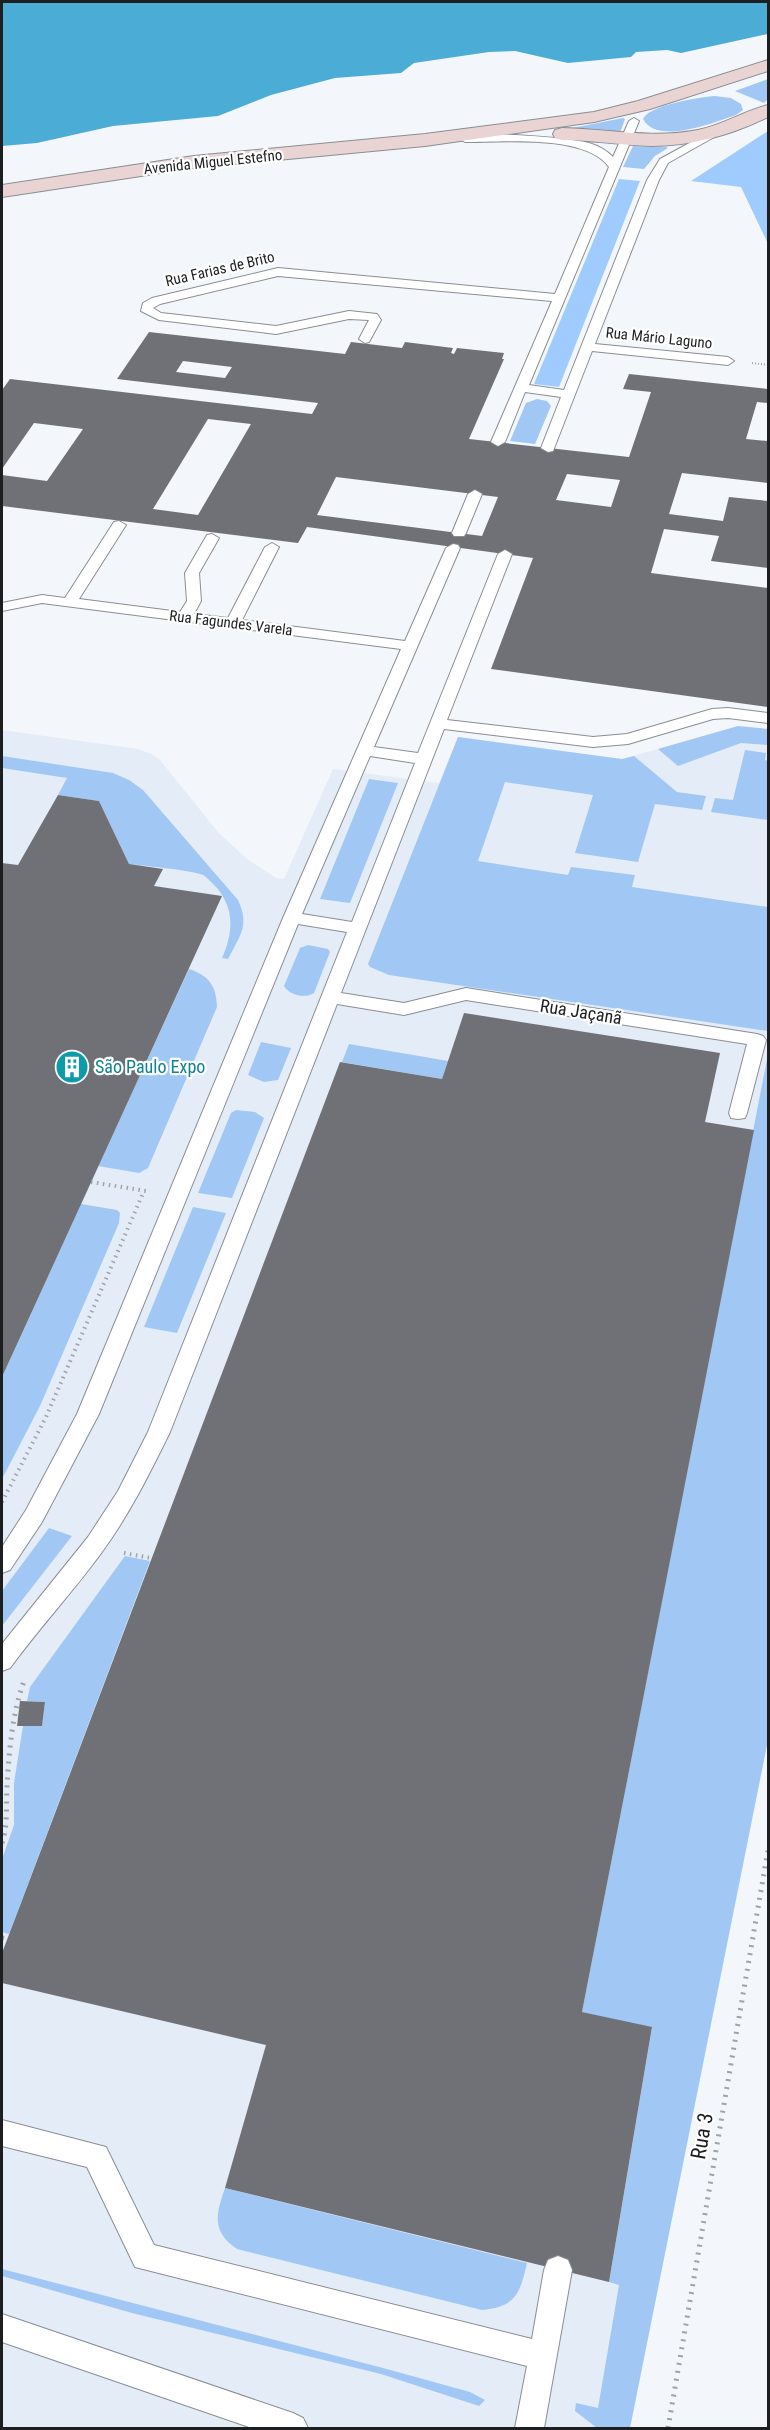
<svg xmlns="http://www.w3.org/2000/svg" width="770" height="2430" viewBox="0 0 770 2430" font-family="'Roboto Condensed',sans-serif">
<rect width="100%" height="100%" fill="#f3f7fc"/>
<polygon fill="#e3ecf7" points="738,726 768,729 768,1740 630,2428 2,2428 2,730 138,749 151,754 160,760 218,832 247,859 276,878 284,879 333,769 439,783 458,737 622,759"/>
<g fill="#a1c8f5">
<polygon points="768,79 768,99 764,103 735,91"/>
<path d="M715 96 731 98 741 104 743 110 736 115C715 122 657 146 643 119 649 105 700 97 715 96Z"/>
<polygon points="623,118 625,119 620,133 572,128"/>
<polygon points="633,146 666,147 668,148 655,156 644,169 623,167"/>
<polygon points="537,399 547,401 551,406 535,444 510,441 526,403"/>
<polygon points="738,726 768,729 768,745 741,743 678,766 658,749"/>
<polygon points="458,737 622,759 634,756 677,792 706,796 702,810 655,804 638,862 575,853 593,795 505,782 478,861 568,875 571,867 635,875 632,887 768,907 768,1031 389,975 370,967 368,964"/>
<polygon points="745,750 766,753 765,760 768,761 768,820 711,812 715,798 733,800"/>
<path d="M2 756 113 773 129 780 143 790 238 900C250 926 240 935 228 959L222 958C233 933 235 910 217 888 213 884 208 878 203 875 191 870 145 866 129 864L99 801 58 795 67 778 2 768Z"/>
<polygon points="369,779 398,783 350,903 320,899"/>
<path d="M308 945 328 949 330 952 314 993C305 999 289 995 284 986L300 948Z"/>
<path d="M189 969C209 976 216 985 217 1007L148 1168 139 1173 98 1166Z"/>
<polygon points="261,1042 291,1048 278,1080 264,1082 248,1075"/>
<polygon points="349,1044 448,1061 442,1079 342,1062"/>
<polygon points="768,1054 768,1740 630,2428 597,2428 575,2411 576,2403 598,2408 619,2285 609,2282 652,2028 582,2012"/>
<polygon points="236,1110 255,1112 264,1118 232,1198 198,1193 231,1113"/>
<polygon points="81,1204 117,1210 120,1213 119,1223 40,1406 2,1479 2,1377"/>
<polygon points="193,1207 226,1213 177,1333 144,1327"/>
<polygon points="49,1528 72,1536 2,1626 2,1591"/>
<polygon points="125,1556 150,1561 9,1934 2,1932 2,1859 14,1825 14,1783 23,1726 42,1726 45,1702 27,1701 30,1687"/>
<path d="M225 2188 527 2263C520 2293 516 2307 482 2310L237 2249C211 2231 216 2214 225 2188Z"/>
<polygon points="2,2269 383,2368 470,2392 485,2400 479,2406 381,2374 132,2313 2,2276"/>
</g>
<g fill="#9fcbff">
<polygon points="768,131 768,244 741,187 691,181"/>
<polygon points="619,179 640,181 559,387 534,384"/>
</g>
<polygon fill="#4bacd6" points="2,2 768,2 768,34 681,53 667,50 636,52 631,57 568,63 515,51 489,52 414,63 401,73 335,78 271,95 218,116 113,126 37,143 2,146"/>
<g fill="#707176" fill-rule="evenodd">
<path d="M149 332 345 354 351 342 402 348 405 342 453 348 451 353 454 354 457 348 504 353 502 359H504L469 439 629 457 651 392 623 389 629 374 768 389V403L757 402 746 439 768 441V483L682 473 669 514 723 521 729 497 768 501V568L711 561 719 536 664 529 651 573 768 588V707L491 669 533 558 307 527 298 543 2 506V475L47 481 83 429 34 423 2 469V390L10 379 312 414 318 403 117 379ZM183 361 232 367 225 378 176 372ZM208 419 251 424 198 515 153 509ZM567 474 620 480 611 507 556 500ZM336 477 498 497 482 536 317 515Z"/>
<polygon points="58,795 99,801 129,864 163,869 154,886 222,896 2,1377 2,863 18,865"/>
<polygon points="464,1013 720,1053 705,1122 754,1130 582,2012 652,2027 609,2282 225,2188 266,2045 2,1983 2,1953 340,1062 442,1079"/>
<polygon points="20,1701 45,1702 42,1726 17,1726"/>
</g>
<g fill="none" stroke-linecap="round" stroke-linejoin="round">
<g stroke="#8a8e93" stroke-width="2">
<g id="lane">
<path d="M634 118 639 121 529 385 564 390 647 180 660 159 719 127 724 130 723 132 668 163 659 180 595 344 728 357 734 361 728 365 592 351 553 451 548 452 541 448 561 397 525 392 505 442 498 446 491 442 552 301 278 276 160 304 153 308 161 313 276 326 349 311 377 314 381 320 369 342 365 343 359 339 369 320 349 319 276 334 159 320 141 311 143 303 152 298 278 268 555 294 609 167C586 134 502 142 465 142L460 139C471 129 571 138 589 143 599 146 606 150 613 157L629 121Z"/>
<polygon points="475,490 482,494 466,533 464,536 454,536 452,533 468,494"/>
<path d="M119 521 126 525 79 599 180 612 187 601 185 573 207 535 212 534 219 538 199 573 201 601 194 614 228 618 265 547 272 543 279 547 242 620 405 641 446 548 453 544 458 545 460 548 374 747 418 753 498 554 505 550 512 554 447 720 593 737 627 734 712 709 728 708 768 713V723L728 718 713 719 628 744 593 747 444 729 341 993 404 1003 466 988 757 1034 763 1036 766 1040 747 1113 745 1118 738 1119 731 1118 729 1113 747 1044 466 1000 404 1015 337 1004 170 1432C150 1473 129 1515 102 1552 73 1592 39 1628 10 1668L2 1671V1644L88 1537 118 1491 148 1432 347 932 298 924 99 1414 42 1522 10 1570 2 1573V1547L26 1510 77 1414 283 918 401 649 42 603 2 611V603L42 595 65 598 114 522ZM370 756 415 763 352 922 302 914Z"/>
<polygon points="2,2120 106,2147 154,2245 532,2339 544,2270 548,2260 558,2256 568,2260 572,2270 544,2428 515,2428 527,2366 135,2267 87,2167 2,2146"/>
<polygon points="2,2314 293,2413 303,2418 308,2428 252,2428 2,2342"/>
</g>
</g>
<g stroke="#8a8e93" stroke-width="2">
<g id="secondary">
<polygon points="768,60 768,71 650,109 594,122 425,146 194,168 2,197 2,185 194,156 425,134 594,112 638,101"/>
<path d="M768 105V117C732 135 691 146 651 146 621 145 592 140 562 140L555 138 553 134 555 130 562 128C607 129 652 139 698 130 723 125 744 111 768 105Z"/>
</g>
</g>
<polyline stroke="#9fa3a6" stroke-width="2" stroke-dasharray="1 2" stroke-linecap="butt" points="752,363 768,365"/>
<g stroke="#9fa3a6" stroke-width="4" stroke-dasharray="1.5 4.5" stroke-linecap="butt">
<polyline points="91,1182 146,1191"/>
<polyline points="2,1502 46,1417 144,1191"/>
<polyline points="124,1553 151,1558"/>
</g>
<g stroke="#9fa3a6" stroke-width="5" stroke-dasharray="2 6" stroke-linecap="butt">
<path d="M2 1843C8 1824 6 1806 7 1787 9 1752 12 1714 24 1681"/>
<polyline points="2,1938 7,1939"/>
<polyline points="668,2428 768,1850"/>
</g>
<use href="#lane" fill="#fff" fill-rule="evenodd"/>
<use href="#secondary" fill="#ead4d3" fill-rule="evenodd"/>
</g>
<defs>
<g id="building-disc" transform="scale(1.725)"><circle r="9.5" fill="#0f9aa8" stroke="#fff"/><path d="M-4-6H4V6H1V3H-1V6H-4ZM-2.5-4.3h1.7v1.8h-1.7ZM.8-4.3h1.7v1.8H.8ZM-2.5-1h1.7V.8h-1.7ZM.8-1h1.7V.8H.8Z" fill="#fff"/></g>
</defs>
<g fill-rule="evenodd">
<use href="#building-disc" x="72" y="1067"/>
</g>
<g text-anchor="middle" stroke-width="4.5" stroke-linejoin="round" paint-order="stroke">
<g font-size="15" fill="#1c1e20" stroke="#fff">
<text transform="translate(213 162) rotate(-6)" y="5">Avenida Miguel Estefno</text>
<text transform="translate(220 269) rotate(-13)" y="5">Rua Farias de Brito</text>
<text transform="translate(659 338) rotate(6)" y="5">Rua Mário Laguno</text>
<text transform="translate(231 623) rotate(7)" y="5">Rua Fagundes Varela</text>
</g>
<g font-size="18" fill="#1c1e20" stroke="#fff">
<text transform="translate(581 1012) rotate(9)" y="6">Rua Jaçanã</text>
</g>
<g font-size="18" fill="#0d838f" stroke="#fff" text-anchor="start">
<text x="95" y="1073">São Paulo Expo</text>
</g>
<g font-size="21" fill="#1c1e20" stroke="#fff">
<text transform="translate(702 2136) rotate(-80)" y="7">Rua 3</text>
</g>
</g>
<rect width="770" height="2430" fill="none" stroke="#1c1e20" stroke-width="6"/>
</svg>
